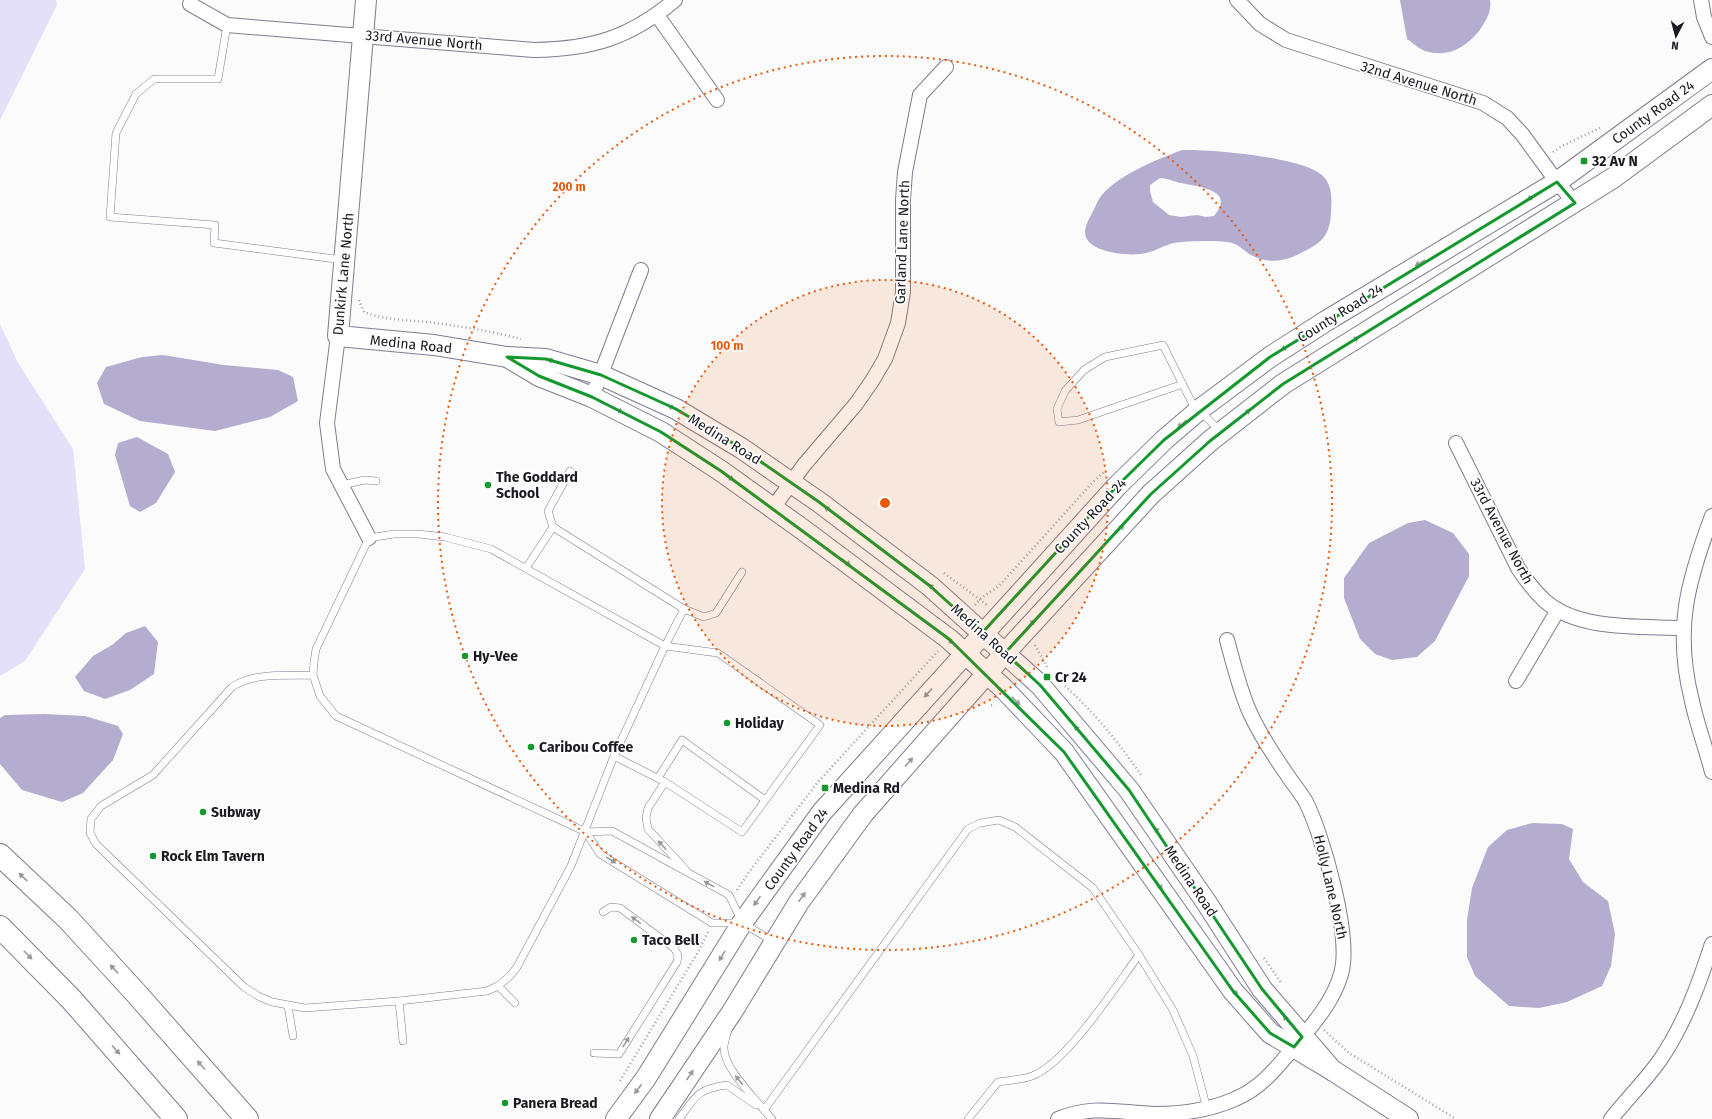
<svg xmlns="http://www.w3.org/2000/svg" width="1712" height="1119" viewBox="0 0 1712 1119" font-family="'Fira Sans',sans-serif">
<rect width="100%" height="100%" fill="#fbfbfb"/>
<g fill="#e5e0fa">
<polygon points="0,0 56,0 57,5 0,120"/>
<polygon points="0,324 18,363 73,449 85,569 25,661 0,676"/>
</g>
<g fill="#b4adcf" fill-rule="evenodd">
<path d="M1400 0H1490C1492 11 1486 21 1479 31 1465 48 1448 58 1425 51 1419 49 1413 43 1407 39Z"/>
<path d="M1182 150C1209 149 1307 157 1324 177 1332 186 1332 200 1331 212 1330 239 1319 244 1297 255 1283 262 1266 263 1253 256 1246 253 1240 245 1232 243 1220 240 1187 241 1174 243 1164 245 1156 251 1146 253 1131 257 1086 253 1085 233 1085 223 1093 213 1096 205 1106 179 1158 159 1182 150ZM1160 178C1168 178 1174 182 1181 183 1200 187 1236 190 1214 216L1206 217 1197 215 1181 217 1169 215 1153 202 1150 191V185Z"/>
<polygon points="163,355 224,365 278,370 293,377 298,401 270,417 215,431 140,421 104,404 97,383 106,367 142,357"/>
<polygon points="137,437 168,454 175,472 156,503 140,512 130,506 115,455 118,443"/>
<polygon points="1425,520 1453,533 1469,554 1469,576 1435,641 1417,657 1392,660 1375,654 1360,639 1344,598 1344,578 1369,543 1408,523"/>
<polygon points="145,626 158,642 154,674 130,690 105,699 84,691 75,677 93,656 112,645 126,633"/>
<polygon points="45,714 85,716 118,726 123,734 113,760 83,793 62,802 22,790 0,764 0,718 5,715"/>
<polygon points="1532,823 1562,824 1573,829 1569,859 1583,882 1608,901 1615,934 1611,966 1602,986 1567,1002 1539,1008 1509,1006 1475,976 1467,957 1467,920 1472,888 1488,847 1507,830"/>
</g>
<g fill="none" stroke-linecap="round" stroke-linejoin="round">
<g stroke="#817b94" stroke-width="8">
<g id="lane">
<polyline points="227,25 218,79 154,79 136,94 116,133 110,217 215,225 214,243 343,260"/>
<polyline points="1183,384 1078,420 1059,422 1057,409 1065,391 1084,370 1105,357 1163,345 1192,403 1221,432"/>
<polyline points="341,485 365,480 376,481"/>
<polyline points="553,527 548,511 570,471"/>
<polyline points="526,568 553,527 684,609"/>
<path d="M313 675C286 676 255 672 232 687L153 775 101 806 91 819 90 833 96 844 244 987 258 996 272 1002 305 1008 399 1001 487 991 498 986 510 976 517 967 571 866 614 756 665 646 491 549 445 537 418 534H394L369 538 316 649 314 662 313 675 320 696 336 716 586 832 612 831 729 895 741 920"/>
<polyline points="614,756 665,782 742,832 820,725 718,653 665,646 684,609 704,617 716,613 742,572"/>
<polyline points="658,778 682,740 765,800"/>
<polyline points="665,782 648,808 646,818 648,829 685,869"/>
<polyline points="586,832 600,854 712,923 742,923 773,941"/>
<polyline points="498,986 515,1003"/>
<polyline points="399,1001 403,1041"/>
<polyline points="288,1006 293,1036"/>
<path d="M728 1029C727 1035 724 1042 724 1047 723 1067 752 1095 764 1110"/>
<polyline points="594,1053 619,1054 677,962 678,955 674,948 620,908 611,907 603,912"/>
<path d="M679 1119C696 1096 697 1089 727 1085L756 1105"/>
<polyline points="772,1119 764,1110 968,829 980,823 999,820 1015,827 1093,888 1139,955"/>
<path d="M968 1119 998 1082C1009 1080 1022 1080 1032 1076 1066 1064 1116 986 1139 955L1173 1010 1193 1056 1207 1109"/>
</g>
</g>
<g stroke="#817b94" stroke-width="16">
<g id="street">
<polyline points="1237,0 1260,24 1286,40 1483,103 1507,118 1522,134 1557,182 1575,203"/>
<polyline points="1701,0 1704,17 1712,37"/>
<path d="M190 4 227 25 534 50C592 49 630 38 675 0"/>
<polyline points="657,15 717,100"/>
<polyline points="338,336 327,423 333,469 369,538"/>
<polyline points="592,397 641,270"/>
<path d="M1456 443 1518 568C1526 580 1534 591 1545 601 1579 631 1640 626 1683 628"/>
<polyline points="773,508 804,465 856,404 872,381 885,359 898,323 903,292 903,200 905,172 920,95 946,67"/>
<path d="M1712 516C1687 583 1674 630 1692 701 1697 725 1706 748 1712 772"/>
<polyline points="1516,681 1558,610"/>
<path d="M1058 1119C1095 1104 1118 1113 1156 1114 1183 1114 1210 1110 1235 1099 1264 1087 1280 1063 1300 1040 1316 1021 1334 999 1341 974 1352 938 1323 836 1306 802 1301 793 1293 784 1288 776 1274 756 1261 736 1251 715 1240 692 1234 665 1227 640"/>
<path d="M1611 1119C1627 1099 1645 1081 1660 1060 1684 1025 1699 984 1712 944"/>
</g>
</g>
<g stroke="#817b94" stroke-width="22">
<g id="secondary">
<polyline points="366,0 338,336 434,345 507,357 546,359 601,375 676,409 741,448 819,502 930,586 1040,685 1129,790 1206,902 1262,989 1332,1070"/>
<polyline points="509,358 539,376 592,397 661,432 721,471 802,529 949,639 1003,688 1064,752 1233,991 1270,1033 1332,1070 1408,1119"/>
<polyline points="616,1119 646,1078 742,923 822,812 1117,486 1164,440 1199,410 1270,357 1326,321 1557,182 1712,69"/>
<polyline points="660,1119 732,1012 799,902 863,814 1005,653 1151,494 1210,441 1283,384 1613,178 1712,105"/>
</g>
</g>
<g stroke="#817b94" stroke-width="24">
<g id="primary">
<polyline points="0,855 68,919 135,992 247,1119"/>
<polyline points="0,927 71,999 176,1119"/>
</g>
</g>
<g stroke="#a1a0a4" stroke-width="2.5" stroke-dasharray="1 3" stroke-linecap="butt">
<polyline points="1553,152 1562,146 1600,128"/>
<path d="M359 300 364 312C384 320 407 320 428 322 459 326 491 331 521 339"/>
<polyline points="944,573 987,605"/>
<polyline points="975,605 980,599 999,586 1092,483 1105,471"/>
<polyline points="1035,645 1047,667"/>
<path d="M1065 686C1094 712 1119 743 1141 775"/>
<polyline points="991,705 995,706"/>
<polyline points="737,890 749,872 818,782 938,651"/>
<polyline points="1264,958 1282,984"/>
<polyline points="1324,1030 1349,1053 1456,1119"/>
<polyline points="620,1081 698,952 708,932"/>
</g>
<use href="#lane" stroke="#fff" stroke-width="7"/>
<use href="#street" stroke="#fff" stroke-width="14"/>
<use href="#secondary" stroke="#fff" stroke-width="20"/>
<use href="#primary" stroke="#fff" stroke-width="22"/>
</g>
<defs><path id="oneway-solid" d="M-6-.8H1V-3.2L6.5 0L1 3.2V.8H-6Z"/></defs>
<g fill="#98989c">
<use href="#oneway-solid" transform="translate(1532 197) rotate(149)"/>
<use href="#oneway-solid" transform="translate(1420 263) rotate(149)"/>
<use href="#oneway-solid" transform="translate(1354 340) rotate(-32)"/>
<use href="#oneway-solid" transform="translate(1286 347) rotate(147)"/>
<use href="#oneway-solid" transform="translate(553 361) rotate(-164)"/>
<use href="#oneway-solid" transform="translate(673 408) rotate(-154)"/>
<use href="#oneway-solid" transform="translate(618 410) rotate(27)"/>
<use href="#oneway-solid" transform="translate(1246 413) rotate(-38)"/>
<use href="#oneway-solid" transform="translate(1182 424) rotate(140)"/>
<use href="#oneway-solid" transform="translate(729 477) rotate(35)"/>
<use href="#oneway-solid" transform="translate(829 510) rotate(-143)"/>
<use href="#oneway-solid" transform="translate(1120 529) rotate(-47)"/>
<use href="#oneway-solid" transform="translate(846 562) rotate(37)"/>
<use href="#oneway-solid" transform="translate(933 588) rotate(-140)"/>
<use href="#oneway-solid" transform="translate(1031 624) rotate(-47)"/>
<use href="#oneway-solid" transform="translate(949 640) rotate(40)"/>
<use href="#oneway-solid" transform="translate(928 693) rotate(133)"/>
<use href="#oneway-solid" transform="translate(1016 701) rotate(46)"/>
<use href="#oneway-solid" transform="translate(1078 730) rotate(-130)"/>
<use href="#oneway-solid" transform="translate(909 762) rotate(-48)"/>
<use href="#oneway-solid" transform="translate(1158 832) rotate(-125)"/>
<use href="#oneway-solid" transform="translate(662 845) rotate(-133)"/>
<use href="#oneway-solid" transform="translate(611 860) rotate(32)"/>
<use href="#oneway-solid" transform="translate(23 877) rotate(-137)"/>
<use href="#oneway-solid" transform="translate(709 884) rotate(-151)"/>
<use href="#oneway-solid" transform="translate(1159 885) rotate(55)"/>
<use href="#oneway-solid" transform="translate(802 897) rotate(-54)"/>
<use href="#oneway-solid" transform="translate(757 901) rotate(125)"/>
<use href="#oneway-solid" transform="translate(636 920) rotate(-144)"/>
<use href="#oneway-solid" transform="translate(28 955) rotate(46)"/>
<use href="#oneway-solid" transform="translate(722 956) rotate(121)"/>
<use href="#oneway-solid" transform="translate(114 969) rotate(-133)"/>
<use href="#oneway-solid" transform="translate(1234 991) rotate(52)"/>
<use href="#oneway-solid" transform="translate(1287 1020) rotate(-131)"/>
<use href="#oneway-solid" transform="translate(626 1042) rotate(-58)"/>
<use href="#oneway-solid" transform="translate(116 1050) rotate(48)"/>
<use href="#oneway-solid" transform="translate(201 1065) rotate(-132)"/>
<use href="#oneway-solid" transform="translate(690 1075) rotate(-56)"/>
<use href="#oneway-solid" transform="translate(739 1080) rotate(-129)"/>
<use href="#oneway-solid" transform="translate(638 1089) rotate(127)"/>
</g>
<path fill="none" stroke="#15992e" stroke-width="3" stroke-linejoin="round" d="M1557 182 1575 203 1283 384 1210 441 1151 494 1005 653 1040 685 1129 790 1262 989 1302 1037 1294 1047 1270 1033 1233 991 1064 752 949 639 721 471 661 432 592 397 539 376 507 357 546 359 601 375 676 409 741 448 819 502 930 586 982 633 1117 486 1164 440 1270 357Z"/>
<circle cx="885" cy="503" r="223" fill="#e8590c" fill-opacity=".12"/>
<g fill="none" stroke="#e8590c" stroke-width="2" stroke-dasharray="2 4">
<circle cx="885" cy="503" r="223"/>
<circle cx="885" cy="503" r="447"/>
</g>
<g fill="#15992e" stroke="#fff" stroke-width="1.5">
<rect x="1580" y="157" width="8" height="8" rx="2"/>
<circle cx="488" cy="485" r="4"/>
<circle cx="465" cy="656" r="4"/>
<rect x="1043" y="673" width="8" height="8" rx="2"/>
<circle cx="727" cy="723" r="4"/>
<circle cx="531" cy="747" r="4"/>
<rect x="821" y="784" width="8" height="8" rx="2"/>
<circle cx="203" cy="812" r="4"/>
<circle cx="153" cy="856" r="4"/>
<circle cx="634" cy="940" r="4"/>
<circle cx="505" cy="1103" r="4"/>
</g>
<g text-anchor="middle" stroke-width="3.5" stroke-linejoin="round" paint-order="stroke">
<g font-size="14" fill="#1b1922" stroke="#fff">
<text transform="translate(424 40) rotate(5)" y="5">33rd Avenue North</text>
<text transform="translate(1419 83) rotate(17)" y="5">32nd Avenue North</text>
<text transform="translate(1653 112) rotate(-36)" y="5">County Road 24</text>
<text transform="translate(902 242) rotate(-88)" y="5">Garland Lane North</text>
<text transform="translate(343 274) rotate(-85)" y="5">Dunkirk Lane North</text>
<text transform="translate(1340 313) rotate(-32)" y="5">County Road 24</text>
<text transform="translate(411 344) rotate(6)" y="5">Medina Road</text>
<text transform="translate(725 439) rotate(32)" y="5">Medina Road</text>
<text transform="translate(1090 516) rotate(-47)" y="5">County Road 24</text>
<text transform="translate(1502 531) rotate(62)" y="5">33rd Avenue North</text>
<text transform="translate(984 634) rotate(42)" y="5">Medina Road</text>
<text transform="translate(796 849) rotate(-54)" y="5">County Road 24</text>
<text transform="translate(1191 881) rotate(56)" y="5">Medina Road</text>
<text transform="translate(1331 887) rotate(77)" y="5">Holly Lane North</text>
</g>
<g font-size="14" font-weight="bold" fill="#1b1922" stroke="#fff" text-anchor="start">
<text x="1592" y="166">32 Av N</text>
<text x="496" y="482">The Goddard<tspan x="496" dy="16">School</tspan></text>
<text x="473" y="661">Hy-Vee</text>
<text x="1055" y="682">Cr 24</text>
<text x="735" y="728">Holiday</text>
<text x="539" y="752">Caribou Coffee</text>
<text x="833" y="793">Medina Rd</text>
<text x="211" y="817">Subway</text>
<text x="161" y="861">Rock Elm Tavern</text>
<text x="642" y="945">Taco Bell</text>
<text x="513" y="1108">Panera Bread</text>
</g>
</g>
<circle cx="885" cy="503" r="6" fill="#e8590c" stroke="#fff" stroke-width="2"/>
<g font-size="12" text-anchor="middle" font-weight="bold" fill="#e8590c" stroke="#fff" stroke-width="3.5" stroke-linejoin="round" paint-order="stroke">
<text x="569" y="191">200 m</text>
<text x="727" y="350">100 m</text>
</g>
<g transform="translate(1676 36) rotate(186)" stroke="#ffffff" stroke-width="3" paint-order="stroke">
<path d="M0-3L7 15L0 10L-7 15Z" fill="#1b1922"/>
<text y="-6" font-size="11" font-weight="bold" text-anchor="middle" fill="#1b1922">N</text>
</g>
</svg>
